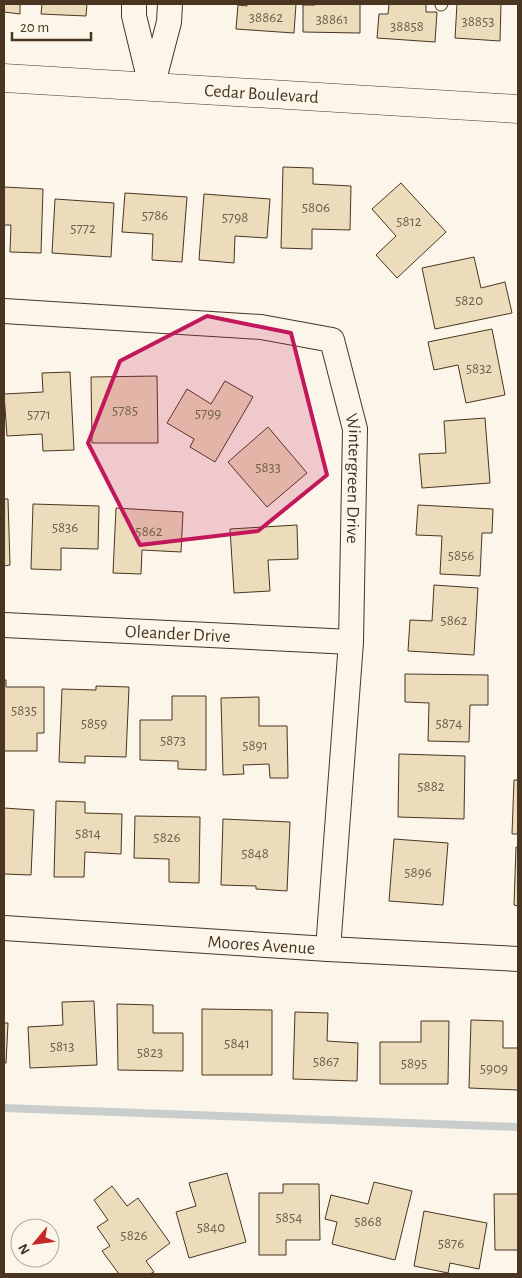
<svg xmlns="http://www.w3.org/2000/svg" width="522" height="1278" viewBox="0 0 522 1278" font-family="'Alegreya Sans',sans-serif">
<rect width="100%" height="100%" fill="#fbf6e9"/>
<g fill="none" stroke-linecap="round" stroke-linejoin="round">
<polyline stroke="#c9cecd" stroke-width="8" points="4,1108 518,1127"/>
</g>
<g fill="#ecdcbc" stroke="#4a3520">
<polygon points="4,4 20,4 20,14 4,12"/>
<polygon points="42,4 87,4 86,16 41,14"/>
<polygon points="247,4 296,4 294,33 236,29 238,5 247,6"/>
<polygon points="315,4 360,4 360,33 303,32 303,5 315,5"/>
<polygon points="389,4 426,4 426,12 437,12 435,42 377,38 379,14 388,14"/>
<polygon points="457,4 501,4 500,41 455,38"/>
<polygon points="283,167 313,168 313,184 351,186 350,230 312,229 312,249 281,248"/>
<polygon points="401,183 446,232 397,278 376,255 396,236 372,209"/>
<polygon points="4,187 43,189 41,253 10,252 11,225 4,225"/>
<polygon points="125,193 187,197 182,262 152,260 153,234 122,232"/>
<polygon points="204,194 270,199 267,238 235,236 234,263 199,260"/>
<polygon points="55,199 114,203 111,257 52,253"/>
<polygon points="474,257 481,288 505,282 512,313 435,329 422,268"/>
<polygon points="492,329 505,395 466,403 458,365 434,370 428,342"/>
<polygon points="70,372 74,450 43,451 42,434 7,436 4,394 43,392 42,373"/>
<polygon points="157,376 158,443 92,443 91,377"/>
<polygon points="225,381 253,397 215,462 190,447 194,439 167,423 187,389 211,404"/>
<polygon points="485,418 490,483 422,488 419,454 446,453 444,421"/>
<polygon points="268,427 307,473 267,507 228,462"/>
<polygon points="4,499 8,499 10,565 4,566"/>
<polygon points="33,504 99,506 98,549 61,548 61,570 31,569"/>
<polygon points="418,505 493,509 492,533 482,533 480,576 440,574 442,536 416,535"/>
<polygon points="116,508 183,512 181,552 142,550 141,574 113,573"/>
<polygon points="297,525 298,559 268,560 270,591 234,593 230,529"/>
<polygon points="434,585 478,588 474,655 408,651 410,620 432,621"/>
<polygon points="405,674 488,675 488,705 470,705 469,742 428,741 429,703 405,702"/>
<polygon points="4,680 6,680 6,687 44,687 44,733 37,733 37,751 4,751"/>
<polygon points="96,686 129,687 126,757 85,756 85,763 59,762 62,689 96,690"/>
<polygon points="172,696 206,696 206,770 178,769 178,761 140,760 140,720 172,720"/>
<polygon points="259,697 259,726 287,726 288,778 270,778 269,764 243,765 244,774 223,775 221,698"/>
<polygon points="399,754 465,756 464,819 398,817"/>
<polygon points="514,780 518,780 518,834 512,834"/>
<polygon points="56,801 85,802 85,813 122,814 121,854 85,852 84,877 54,877"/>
<polygon points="4,808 34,810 31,875 4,874"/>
<polygon points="135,816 200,817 199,883 169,882 169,859 134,858"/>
<polygon points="223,819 290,822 287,891 256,889 256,886 221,885"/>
<polygon points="394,839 448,843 443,905 389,901"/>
<polygon points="516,847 518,847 518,906 514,905"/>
<polygon points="94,1001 97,1065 30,1068 28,1027 63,1025 62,1002"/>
<polygon points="117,1004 153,1005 153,1033 183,1033 183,1071 118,1070"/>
<polygon points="202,1009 272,1010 272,1075 202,1075"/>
<polygon points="295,1012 328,1013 327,1041 358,1043 357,1081 293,1079"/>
<polygon points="471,1020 503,1021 503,1048 518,1048 518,1090 469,1088"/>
<polygon points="421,1021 449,1021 448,1084 380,1084 380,1042 421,1042"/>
<polygon points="4,1023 8,1023 6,1063 4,1063"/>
<polygon points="227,1173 246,1242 189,1258 176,1212 196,1206 189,1183"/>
<polygon points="374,1182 412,1191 395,1260 332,1244 337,1222 325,1219 331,1195 368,1204"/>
<polygon points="283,1184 319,1184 320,1240 286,1240 286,1255 259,1255 259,1193 283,1193"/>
<polygon points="112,1186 127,1206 138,1198 170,1243 146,1261 154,1272 150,1274 119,1274 102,1251 110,1246 97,1227 108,1220 94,1200"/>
<polygon points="494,1194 518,1194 518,1250 495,1250"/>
<polygon points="424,1211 487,1223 479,1269 450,1263 448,1273 414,1266"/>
</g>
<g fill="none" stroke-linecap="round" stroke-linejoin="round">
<g stroke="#4a3520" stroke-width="13">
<polyline id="service" points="441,5 442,4"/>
</g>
<g stroke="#4a3520" stroke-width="26">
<g id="minor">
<polyline points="134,4 134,16 151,86"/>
<polyline points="152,87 169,22 170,4"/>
<path id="s1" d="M4 311 261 327 332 340 355 429 351 642 328 949"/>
<path id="s2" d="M4 625 351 642"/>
<path id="s3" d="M4 928 328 949 518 959"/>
</g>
</g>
<g stroke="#4a3520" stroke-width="29">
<g id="secondary">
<path id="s4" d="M4 78 518 109"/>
</g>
</g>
<use href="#service" stroke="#fbf6e9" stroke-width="11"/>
<use href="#minor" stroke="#fbf6e9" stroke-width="24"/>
<use href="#secondary" stroke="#fbf6e9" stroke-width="28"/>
</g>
<path fill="#c2185b" fill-opacity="0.2" stroke="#c2185b" stroke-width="4" stroke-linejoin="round" d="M207 316 291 333 327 475 258 531 140 545 88 443 120 361Z"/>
<g text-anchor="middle" stroke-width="4" stroke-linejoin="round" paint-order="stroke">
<g font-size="15" fill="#725f47">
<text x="266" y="22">38862</text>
<text x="332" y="24">38861</text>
<text x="478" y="26">38853</text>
<text x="407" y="31">38858</text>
<text x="316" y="212">5806</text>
<text x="155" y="220">5786</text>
<text x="235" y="222">5798</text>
<text x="409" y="226">5812</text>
<text x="83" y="233">5772</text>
<text x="469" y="305">5820</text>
<text x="479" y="373">5832</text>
<text x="125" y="415">5785</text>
<text x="208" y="418">5799</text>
<text x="39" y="419">5771</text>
<text x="268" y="472">5833</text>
<text x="65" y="532">5836</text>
<text x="149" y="536">5862</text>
<text x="461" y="560">5856</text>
<text x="454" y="625">5862</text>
<text x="24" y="715">5835</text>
<text x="94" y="728">5859</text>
<text x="449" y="728">5874</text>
<text x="173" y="745">5873</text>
<text x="255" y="750">5891</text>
<text x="431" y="791">5882</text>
<text x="88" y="838">5814</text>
<text x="167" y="842">5826</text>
<text x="255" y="858">5848</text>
<text x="418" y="877">5896</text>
<text x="237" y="1048">5841</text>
<text x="62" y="1051">5813</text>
<text x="150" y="1057">5823</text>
<text x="326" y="1066">5867</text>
<text x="414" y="1068">5895</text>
<text x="494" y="1073">5909</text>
<text x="289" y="1222">5854</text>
<text x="368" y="1226">5868</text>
<text x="211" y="1232">5840</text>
<text x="134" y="1240">5826</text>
<text x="451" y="1248">5876</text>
</g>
<g font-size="18" fill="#4a3520" stroke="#fbf6e9">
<text dy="6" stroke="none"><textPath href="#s4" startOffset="258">Cedar Boulevard</textPath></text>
<text dy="6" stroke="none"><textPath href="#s1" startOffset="471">Wintergreen Drive</textPath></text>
<text dy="6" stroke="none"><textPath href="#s2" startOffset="174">Oleander Drive</textPath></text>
<text dy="6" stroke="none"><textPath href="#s3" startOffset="258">Moores Avenue</textPath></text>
</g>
</g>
<rect width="522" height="1278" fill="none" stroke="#4a3520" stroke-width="10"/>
<g transform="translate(35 1243) rotate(241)"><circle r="24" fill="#fbf6e9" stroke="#b4a999"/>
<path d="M0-4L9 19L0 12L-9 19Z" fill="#c62828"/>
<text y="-8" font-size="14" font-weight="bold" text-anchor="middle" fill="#4a3520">N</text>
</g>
<path d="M12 32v8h79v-8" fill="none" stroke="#4a3520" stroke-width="2.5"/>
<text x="20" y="32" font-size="15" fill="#4a3520" stroke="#fbf6e9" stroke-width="4" paint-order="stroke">20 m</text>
</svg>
